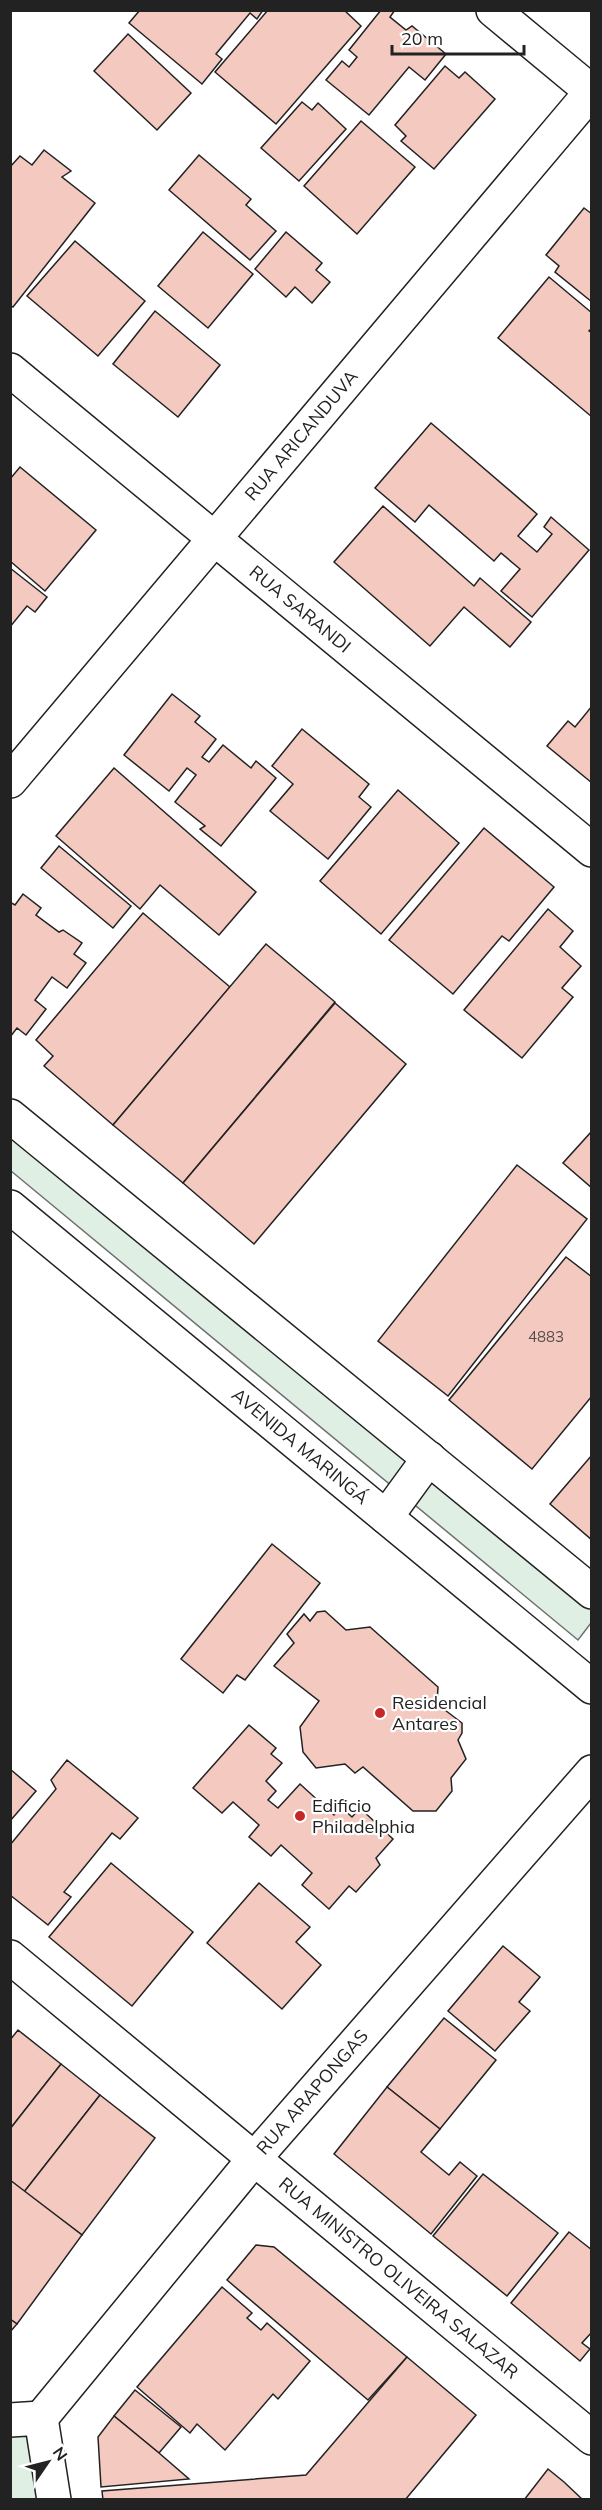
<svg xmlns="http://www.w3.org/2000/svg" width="602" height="2510" viewBox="0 0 602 2510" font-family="Mulish,sans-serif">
<rect width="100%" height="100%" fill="#fff"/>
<g fill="#e0efe3" stroke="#6f6f6f" stroke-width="1.5">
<polygon points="10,1129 591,1608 591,1623 578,1640 11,1171"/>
<polygon points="41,2418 54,2499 11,2500 11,2420"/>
</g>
<g fill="#f3c9c0" stroke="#222" stroke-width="1.5">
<polygon points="140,10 263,10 257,19 250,13 216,54 222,59 202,84 129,23"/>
<polygon points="268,10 344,10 361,26 276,124 215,72"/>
<polygon points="381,10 395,10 390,17 406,30 412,26 446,54 425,80 409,67 369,115 326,80 342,61 349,67 357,57 349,50"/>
<polygon points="128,34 191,93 157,130 94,71"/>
<polygon points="445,66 459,78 465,72 495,99 434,169 401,141 406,136 395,125"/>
<polygon points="302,102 312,110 318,103 346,129 299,181 261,148"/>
<polygon points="361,121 415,167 357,234 304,186"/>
<polygon points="44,150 71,171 62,177 95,203 13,307 10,305 10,167 20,156 32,165"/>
<polygon points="199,155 251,199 246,205 276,231 250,260 169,190"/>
<polygon points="584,208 592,214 592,302 555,272 559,266 546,255"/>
<polygon points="203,232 253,274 208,328 158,286"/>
<polygon points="286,232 322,263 316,270 330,282 312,303 295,287 286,297 255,269"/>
<polygon points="75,241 145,301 98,356 27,296"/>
<polygon points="549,277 592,313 592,328 589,331 592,333 592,417 498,338"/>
<polygon points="155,311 220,365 178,417 113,364"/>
<polygon points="431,423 537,514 518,536 537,552 552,534 544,527 551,517 589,550 532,617 501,591 520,569 501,553 494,561 429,505 415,522 375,488"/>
<polygon points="20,467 96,530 45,591 10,561 10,479"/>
<polygon points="383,506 474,586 480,578 531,622 510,647 464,607 430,646 334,562"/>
<polygon points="10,568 47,597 35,612 27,606 10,627"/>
<polygon points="172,694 200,716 195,722 216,739 202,757 209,762 223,745 251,768 256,761 276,778 221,846 200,829 205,826 175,802 196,775 187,768 169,791 124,755"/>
<polygon points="592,706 592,783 547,746 568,721 575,727"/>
<polygon points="302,729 369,784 359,797 371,807 328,859 270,811 293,784 272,766"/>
<polygon points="114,768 256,892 219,935 160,885 140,909 56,836"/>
<polygon points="398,790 459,843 381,934 320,881"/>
<polygon points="484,828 554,887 509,941 502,936 453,994 389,940"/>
<polygon points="59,846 131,906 113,928 41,868"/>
<polygon points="23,894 41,908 36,915 59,932 63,930 82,943 74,954 86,963 67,988 52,977 35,1000 46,1009 26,1035 17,1028 10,1037 10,902 15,905"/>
<polygon points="548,909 573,931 560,947 581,966 562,988 573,997 522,1058 464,1010"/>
<polygon points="143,913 230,987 113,1125 44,1066 53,1056 36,1040"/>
<polygon points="266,944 335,1002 183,1183 113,1125"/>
<polygon points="335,1003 406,1064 254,1244 183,1183"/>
<polygon points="592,1131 592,1188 563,1163"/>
<polygon points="517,1165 587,1219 448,1396 378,1341"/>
<polygon points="566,1257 592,1277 592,1396 532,1469 449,1400"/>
<polygon points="592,1455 592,1540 550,1504"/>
<polygon points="272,1544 320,1583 245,1680 237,1675 223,1693 181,1659"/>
<polygon points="325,1611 346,1630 370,1627 438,1687 437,1704 462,1723 462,1733 458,1740 466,1759 451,1778 452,1791 436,1811 413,1811 363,1767 355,1773 345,1764 316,1768 303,1752 300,1727 319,1701 274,1666 294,1643 287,1634 304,1614 310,1621 317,1612"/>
<polygon points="249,1725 276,1748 271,1754 282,1763 266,1781 276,1791 268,1800 278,1808 300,1784 334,1815 341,1807 352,1817 360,1808 393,1839 376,1858 380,1865 356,1892 349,1886 329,1909 302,1885 312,1873 281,1845 271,1856 249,1837 259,1825 233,1802 222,1813 193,1788"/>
<polygon points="67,1760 138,1818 120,1839 112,1833 64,1892 71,1897 48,1925 10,1895 10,1845 56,1789 51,1780"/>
<polygon points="10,1769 36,1791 10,1821"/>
<polygon points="111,1863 193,1932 132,2006 49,1937"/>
<polygon points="259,1883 310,1927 296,1942 321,1965 282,2009 207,1943"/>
<polygon points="503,1946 540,1977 519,2002 530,2011 495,2051 448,2011"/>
<polygon points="444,2018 496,2060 440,2129 387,2087"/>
<polygon points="18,2030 61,2064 10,2129 10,2040"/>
<polygon points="61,2064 100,2095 24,2192 10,2180 10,2129"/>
<polygon points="387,2087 440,2129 421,2152 449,2175 460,2162 477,2176 431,2234 334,2154"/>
<polygon points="100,2095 155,2138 82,2235 24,2192"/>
<polygon points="483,2174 558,2233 507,2296 433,2236"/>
<polygon points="10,2180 82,2235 17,2324 10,2319"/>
<polygon points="569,2232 592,2250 592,2332 582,2343 590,2349 580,2361 511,2303"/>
<polygon points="256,2245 274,2247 407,2357 368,2400 227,2280"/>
<polygon points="222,2287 252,2313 247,2318 261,2330 267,2323 310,2361 278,2399 273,2394 225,2450 197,2424 190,2433 137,2387"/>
<polygon points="10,2319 17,2324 10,2332"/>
<polygon points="407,2357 476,2415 405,2500 103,2500 102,2491 306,2475"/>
<polygon points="135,2390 181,2427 159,2453 114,2416"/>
<polygon points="114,2416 159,2453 189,2479 101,2487 98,2437"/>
<polygon points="548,2469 564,2482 583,2500 524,2500"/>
</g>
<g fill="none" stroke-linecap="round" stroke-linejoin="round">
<g stroke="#222" stroke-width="36">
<g id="minor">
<polyline points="493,10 592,92"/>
<path id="s1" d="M10 370 592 850"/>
<path id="s2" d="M10 781 592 91"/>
</g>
</g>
<g stroke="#222" stroke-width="36">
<g id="tertiary">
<polyline points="10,1116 592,1592"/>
<path id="s3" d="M10 1207 592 1687"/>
<polyline points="386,1517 429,1458"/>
<path id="s4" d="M10 1957 592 2438"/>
<path id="s5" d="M41 2418 254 2159 592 1772"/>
</g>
</g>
<g stroke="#222" stroke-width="36">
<polyline id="secondary" points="10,2420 41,2418 54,2500"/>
</g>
<use href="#minor" stroke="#fff" stroke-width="33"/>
<use href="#tertiary" stroke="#fff" stroke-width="33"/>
<use href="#secondary" stroke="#fff" stroke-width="33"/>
</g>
<g fill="#c62828" stroke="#fff" stroke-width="2">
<circle cx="380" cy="1713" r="6"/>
<circle cx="300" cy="1816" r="6"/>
</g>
<g text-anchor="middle" stroke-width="4.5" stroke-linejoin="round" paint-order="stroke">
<g font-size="15" fill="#564c4a">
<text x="546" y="1342">4883</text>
</g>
<g font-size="18" fill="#222" stroke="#fff">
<text dy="6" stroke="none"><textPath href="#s2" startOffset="452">RUA ARICANDUVA</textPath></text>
<text dy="6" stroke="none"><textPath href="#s1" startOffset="376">RUA SARANDI</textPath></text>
<text dy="6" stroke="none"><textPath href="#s3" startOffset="376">AVENIDA MARINGÁ</textPath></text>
<text dy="6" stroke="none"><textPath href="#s5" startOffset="424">RUA ARAPONGAS</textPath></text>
<text dy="6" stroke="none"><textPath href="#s4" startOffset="504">RUA MINISTRO OLIVEIRA SALAZAR</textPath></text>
</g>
<g font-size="18" fill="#222" stroke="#fff" text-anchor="start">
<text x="392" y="1709">Residencial<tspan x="392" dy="21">Antares</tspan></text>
<text x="312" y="1812">Edificio<tspan x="312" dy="21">Philadelphia</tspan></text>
</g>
</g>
<rect width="602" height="2510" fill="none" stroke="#222222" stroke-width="24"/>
<g transform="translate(48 2462) rotate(55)" stroke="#ffffff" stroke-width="4.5" paint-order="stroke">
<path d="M0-4.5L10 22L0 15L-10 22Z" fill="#222222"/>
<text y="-9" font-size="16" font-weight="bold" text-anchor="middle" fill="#222222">N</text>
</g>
<path d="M392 45v9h132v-9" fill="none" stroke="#222222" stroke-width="3"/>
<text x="401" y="45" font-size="18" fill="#222222" stroke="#ffffff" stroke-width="4.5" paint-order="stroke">20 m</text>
</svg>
